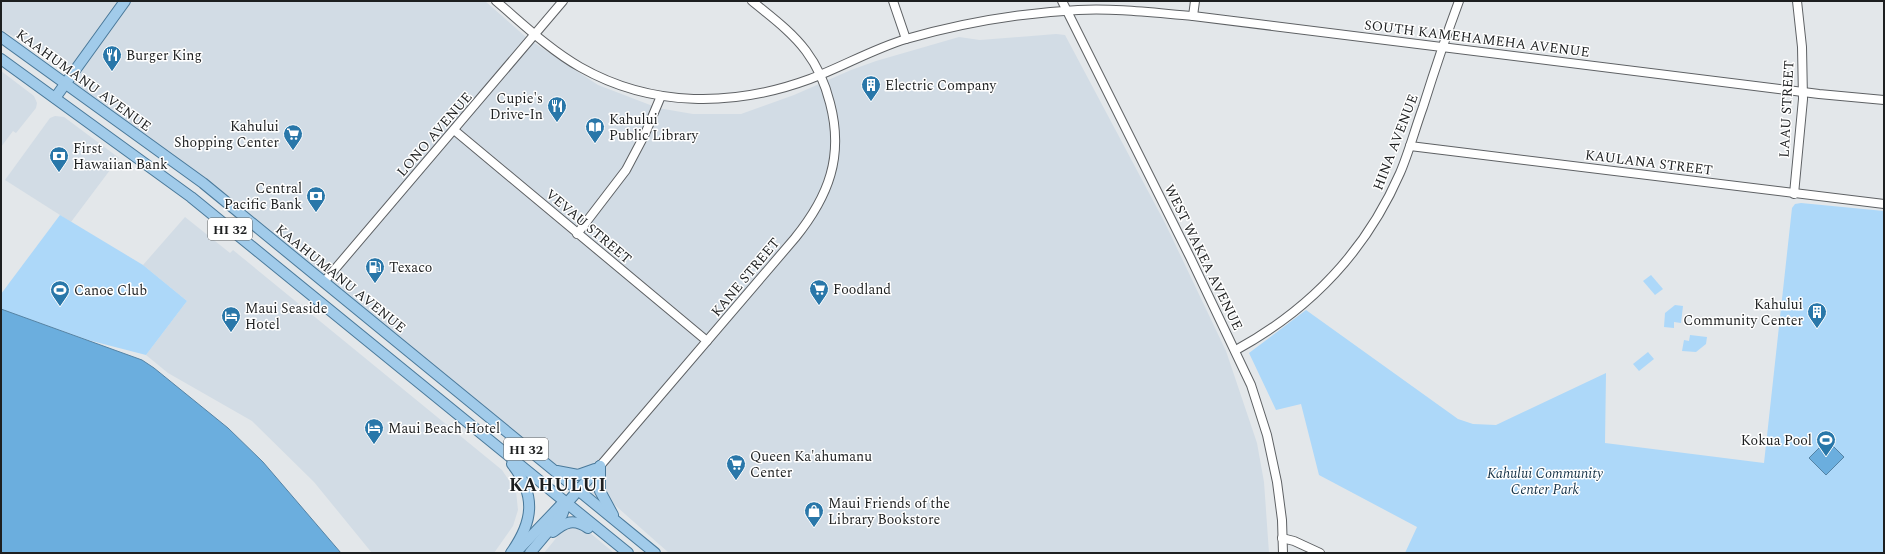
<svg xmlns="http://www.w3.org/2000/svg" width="1885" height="554" viewBox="0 0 1885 554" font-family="Spectral,serif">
<rect width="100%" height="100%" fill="#e3e7ea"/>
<g fill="#d2dce5">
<polygon points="1,1 117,1 71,66 69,66 54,57 1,30"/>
<polygon points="125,1 485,1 527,38 598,85 658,108 693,114 741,114 794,95 851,70 876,61 959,37 980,40 1056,34 1065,35 1165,223 1226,351 1257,443 1264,482 1269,553 669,553 608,499 578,490 324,282 66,83"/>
<polygon points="1,71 34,96 37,103 36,108 16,133 13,131 1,147"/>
<polygon points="55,116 64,117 119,158 71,222 5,180 50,118"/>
<polygon points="185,217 230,253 233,250 502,470 516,491 518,510 513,526 494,553 372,553 314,482 252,421 168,373 146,355 187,301 143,265"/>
<polygon points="572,526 583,527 614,553 544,553 562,531"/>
</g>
<g fill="#add8f9">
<polygon points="1801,203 1884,211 1884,553 1405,553 1417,527 1319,475 1301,404 1276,410 1249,353 1306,310 1458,419 1473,424 1496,425 1606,373 1605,443 1764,463 1792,208 1795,204"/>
<polygon points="60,215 143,265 187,301 146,355 88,340 1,309 1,294"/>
<polygon points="1651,275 1663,289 1655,295 1643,281"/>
<polygon points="1675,305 1683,306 1681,323 1674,322 1674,328 1664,327 1665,313"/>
<polygon points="1690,335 1707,337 1706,344 1696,352 1682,351 1684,340 1689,341"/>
<polygon points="1648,352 1654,359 1639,371 1633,364"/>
</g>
<g fill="#6baede" stroke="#5483a5">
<polygon points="1,309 142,360 154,368 228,428 263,462 341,553 1,553"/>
<polygon points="1827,440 1844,457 1826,475 1809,458"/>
</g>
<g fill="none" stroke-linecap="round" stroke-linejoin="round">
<g stroke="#5e6164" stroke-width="10">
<g id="minor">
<path d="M496 1C523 24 550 50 580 67 652 108 734 107 810 79 842 67 873 49 906 39 962 23 1020 13 1078 10 1116 8 1155 13 1193 16L1819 94 1884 100"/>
<polyline points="893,1 906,39"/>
<polyline points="1062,1 1190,257 1251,385 1267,435 1277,482 1282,520 1283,553"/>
<polyline points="1193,16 1195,1"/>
<polyline points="454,130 707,341"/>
<polyline points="1410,146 1884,204"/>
<polyline points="1794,194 1803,99 1802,47 1797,1"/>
<polyline points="577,234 626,170 645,134 661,96"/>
<polyline points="324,282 563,1"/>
<path d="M1236 350C1309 310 1366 251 1400 173 1409 152 1415 129 1423 107 1434 72 1446 36 1459 1"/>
<path d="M600 466 795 238C829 196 844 156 830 103 825 83 818 67 806 51 791 31 770 16 752 1"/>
<polyline points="1282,538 1294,541 1320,553"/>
</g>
</g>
<g stroke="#4a799a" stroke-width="12">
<g id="major">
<polyline points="1,37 203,183 655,553"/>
<polyline points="1,59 191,197 628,553"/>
<polyline points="55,98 125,1"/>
<polyline points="600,466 600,491 613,515"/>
<polyline points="557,471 578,475 595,469"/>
<path d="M553 532C565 522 574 518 588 528"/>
<polyline points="519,549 562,504 566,504"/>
<path d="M511 553C533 522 537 496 512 464"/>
<polyline points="530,553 562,515 566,504 600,466"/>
</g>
</g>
<use href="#minor" stroke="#fff" stroke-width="8"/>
<use href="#major" stroke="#a1cbea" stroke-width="10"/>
</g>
<defs>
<g id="restaurant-pin" transform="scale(1)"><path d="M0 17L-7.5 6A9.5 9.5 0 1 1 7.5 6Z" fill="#2977a9" stroke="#fff"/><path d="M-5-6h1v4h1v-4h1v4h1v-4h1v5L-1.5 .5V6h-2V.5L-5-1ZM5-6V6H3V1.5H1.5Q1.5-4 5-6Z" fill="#fff"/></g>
<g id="building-pin" transform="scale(1)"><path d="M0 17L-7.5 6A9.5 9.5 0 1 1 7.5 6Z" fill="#2977a9" stroke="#fff"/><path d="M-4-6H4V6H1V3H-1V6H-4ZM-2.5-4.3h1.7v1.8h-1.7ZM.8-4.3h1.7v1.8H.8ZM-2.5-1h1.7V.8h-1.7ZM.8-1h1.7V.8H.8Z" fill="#fff"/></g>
<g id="library-pin" transform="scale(1)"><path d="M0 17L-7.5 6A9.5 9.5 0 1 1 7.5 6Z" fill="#2977a9" stroke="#fff"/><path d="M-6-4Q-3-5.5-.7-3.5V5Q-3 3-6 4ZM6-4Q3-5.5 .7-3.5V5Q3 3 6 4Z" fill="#fff"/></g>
<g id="supermarket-pin" transform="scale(1)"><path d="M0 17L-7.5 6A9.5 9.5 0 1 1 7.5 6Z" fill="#2977a9" stroke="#fff"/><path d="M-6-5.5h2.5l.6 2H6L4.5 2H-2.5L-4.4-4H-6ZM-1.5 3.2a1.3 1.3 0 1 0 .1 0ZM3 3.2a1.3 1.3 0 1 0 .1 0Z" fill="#fff"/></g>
<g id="bank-pin" transform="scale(1)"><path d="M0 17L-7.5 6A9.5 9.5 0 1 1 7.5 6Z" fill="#2977a9" stroke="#fff"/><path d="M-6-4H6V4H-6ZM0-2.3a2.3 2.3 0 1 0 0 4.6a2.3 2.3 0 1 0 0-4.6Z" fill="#fff"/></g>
<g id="fuel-pin" transform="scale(1)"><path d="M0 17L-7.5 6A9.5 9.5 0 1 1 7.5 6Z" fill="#2977a9" stroke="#fff"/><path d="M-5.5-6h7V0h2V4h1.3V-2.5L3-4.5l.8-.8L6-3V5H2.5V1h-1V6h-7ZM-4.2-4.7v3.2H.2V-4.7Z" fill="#fff"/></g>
<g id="stadium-pin" transform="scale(1)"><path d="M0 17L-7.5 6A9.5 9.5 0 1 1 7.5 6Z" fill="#2977a9" stroke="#fff"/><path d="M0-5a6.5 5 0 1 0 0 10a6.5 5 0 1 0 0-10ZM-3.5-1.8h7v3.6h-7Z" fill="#fff"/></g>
<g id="hotel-pin" transform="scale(1)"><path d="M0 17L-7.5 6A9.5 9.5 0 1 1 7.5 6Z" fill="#2977a9" stroke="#fff"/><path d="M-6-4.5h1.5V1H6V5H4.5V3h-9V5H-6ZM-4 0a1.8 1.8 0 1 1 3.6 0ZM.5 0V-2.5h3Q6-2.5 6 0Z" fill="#fff"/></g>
<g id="shop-pin" transform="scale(1)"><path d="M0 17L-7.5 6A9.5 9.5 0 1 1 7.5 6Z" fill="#2977a9" stroke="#fff"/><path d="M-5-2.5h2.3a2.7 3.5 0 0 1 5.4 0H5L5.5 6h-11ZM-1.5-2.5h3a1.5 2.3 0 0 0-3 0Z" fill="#fff"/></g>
</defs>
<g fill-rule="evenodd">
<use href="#restaurant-pin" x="112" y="55"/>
<use href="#building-pin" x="871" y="85"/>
<use href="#restaurant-pin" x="557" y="106"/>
<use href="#library-pin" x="595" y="127"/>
<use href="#supermarket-pin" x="293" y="134"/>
<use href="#bank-pin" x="59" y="156"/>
<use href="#bank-pin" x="316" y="196"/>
<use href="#fuel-pin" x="375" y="267"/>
<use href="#supermarket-pin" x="819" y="289"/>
<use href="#stadium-pin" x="60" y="290"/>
<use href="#building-pin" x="1817" y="312"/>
<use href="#hotel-pin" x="231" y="316"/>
<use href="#hotel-pin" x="374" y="428"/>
<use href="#stadium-pin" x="1826" y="440"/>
<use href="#supermarket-pin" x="736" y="464"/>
<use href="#shop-pin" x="814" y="511"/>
</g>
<g text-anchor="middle" stroke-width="3" stroke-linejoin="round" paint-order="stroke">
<g fill="#fff" stroke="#616263" stroke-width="1">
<rect x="208" y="218" width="44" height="22" rx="3"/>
<rect x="504" y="438" width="44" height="22" rx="3"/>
</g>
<g font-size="13" font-weight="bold" fill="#1d1f20">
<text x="230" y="234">HI 32</text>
<text x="526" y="454">HI 32</text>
</g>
<g font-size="14" fill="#1d1f20" stroke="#fff">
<text transform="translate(1477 38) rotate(7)" y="5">SOUTH KAMEHAMEHA AVENUE</text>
<text transform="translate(84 80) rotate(36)" y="5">KAAHUMANU AVENUE</text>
<text transform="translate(1786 109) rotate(-87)" y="5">LAAU STREET</text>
<text transform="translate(434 134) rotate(-49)" y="5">LONO AVENUE</text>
<text transform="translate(1395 142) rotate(-69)" y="5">HINA AVENUE</text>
<text transform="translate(1649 162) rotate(7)" y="5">KAULANA STREET</text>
<text transform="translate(589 226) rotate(40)" y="5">VEVAU STREET</text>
<text transform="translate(1204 257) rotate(64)" y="5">WEST WAKEA AVENUE</text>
<text transform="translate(745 277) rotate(-50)" y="5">KANE STREET</text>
<text transform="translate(341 278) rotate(39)" y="5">KAAHUMANU AVENUE</text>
</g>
<g font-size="14" fill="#1d1f20" stroke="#fff" text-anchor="start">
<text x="126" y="60">Burger King</text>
<text x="885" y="90">Electric Company</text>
<text x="543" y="103" text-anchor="end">Cupie's<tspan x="543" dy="16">Drive-In</tspan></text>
<text x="609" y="124">Kahului<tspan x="609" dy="16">Public Library</tspan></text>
<text x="279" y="131" text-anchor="end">Kahului<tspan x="279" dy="16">Shopping Center</tspan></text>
<text x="73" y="153">First<tspan x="73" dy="16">Hawaiian Bank</tspan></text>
<text x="302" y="193" text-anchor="end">Central<tspan x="302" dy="16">Pacific Bank</tspan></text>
<text x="389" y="272">Texaco</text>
<text x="833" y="294">Foodland</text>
<text x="74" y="295">Canoe Club</text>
<text x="1803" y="309" text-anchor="end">Kahului<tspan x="1803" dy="16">Community Center</tspan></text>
<text x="245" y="313">Maui Seaside<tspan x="245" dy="16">Hotel</tspan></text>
<text x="388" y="433">Maui Beach Hotel</text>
<text x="1812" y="445" text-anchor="end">Kokua Pool</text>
<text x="750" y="461">Queen Ka'ahumanu<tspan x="750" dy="16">Center</tspan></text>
<text x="828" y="508">Maui Friends of the<tspan x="828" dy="16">Library Bookstore</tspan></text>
</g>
<g font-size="14" font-style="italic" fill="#173449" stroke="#fff">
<text x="1545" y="478">Kahului Community<tspan x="1545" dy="16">Center Park</tspan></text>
</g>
<g font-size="18" font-weight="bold" letter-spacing="1" fill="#1d1f20" stroke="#fff">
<text x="558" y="491">KAHULUI</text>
</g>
</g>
<rect width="1885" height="554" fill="none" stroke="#1d1f20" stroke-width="4"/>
</svg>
